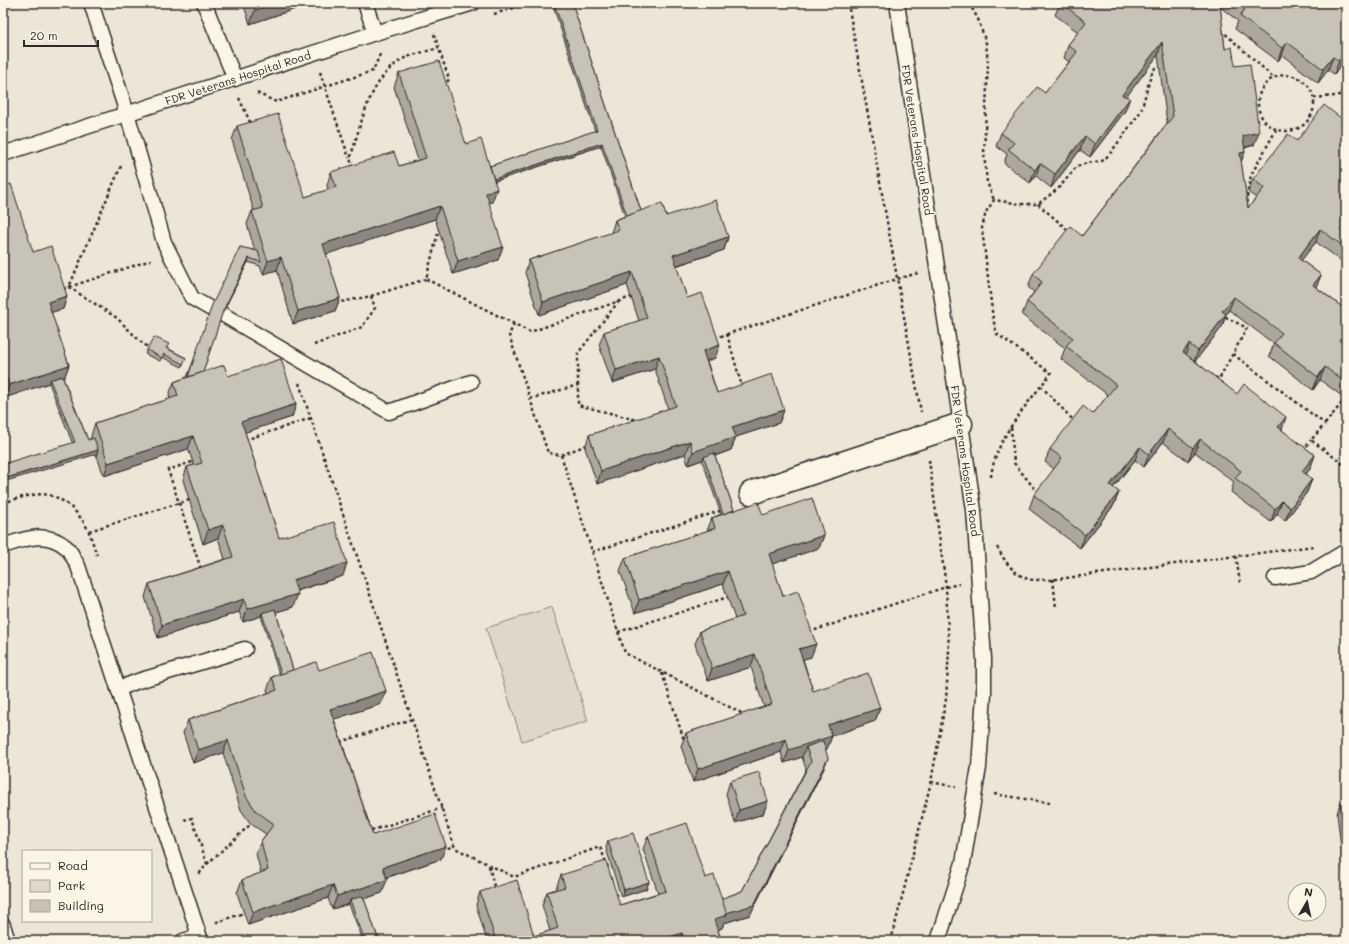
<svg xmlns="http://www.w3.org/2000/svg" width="1349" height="944" viewBox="0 0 1349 944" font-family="Mali,sans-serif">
<rect width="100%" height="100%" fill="#fcf5e5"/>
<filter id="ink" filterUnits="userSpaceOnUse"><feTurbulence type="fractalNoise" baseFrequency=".025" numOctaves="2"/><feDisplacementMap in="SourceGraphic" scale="8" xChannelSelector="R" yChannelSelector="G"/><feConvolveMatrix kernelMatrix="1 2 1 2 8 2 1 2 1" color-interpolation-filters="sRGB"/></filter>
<g filter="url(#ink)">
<path fill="#ece6d7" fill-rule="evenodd" d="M3 3H1346V941H3ZM23 851H151V921H23ZM1295 890H1319V914H1295Z"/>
<polygon fill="#ded8ca" stroke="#84827a" points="552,607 588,721 522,741 486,628"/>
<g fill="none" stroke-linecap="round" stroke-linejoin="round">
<g stroke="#2b2b2b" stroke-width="17">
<g id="lane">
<polyline points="91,3 127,113 164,242 192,298 211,309"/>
<polyline points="204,3 235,79"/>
<polyline points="365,3 375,33"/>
<polyline points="897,3 974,510 984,659 984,694 979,767 963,863 938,941"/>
<polyline points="3,154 375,33 473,3"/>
<polyline points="222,314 389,412 471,382"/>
<path d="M3 546C25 539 46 530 66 547 71 551 74 560 78 566L201 941"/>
<polyline points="1275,578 1311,572 1346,551"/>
<polyline points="118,689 138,681 245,649"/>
<polyline points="3,925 8,941"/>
<polyline points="183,941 199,936"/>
</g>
</g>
<g stroke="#2b2b2b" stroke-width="25">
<polyline id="street" points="751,493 961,424"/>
</g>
<g stroke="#2b2b2b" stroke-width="2.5" stroke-dasharray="3 3" stroke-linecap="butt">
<polyline points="848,3 921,412"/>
<polyline points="969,3 978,19 986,43 988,63 984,154 987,182 994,200"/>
<polyline points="494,14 530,3"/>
<polyline points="1221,30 1274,78"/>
<polyline points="434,34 449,79 445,86"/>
<polyline points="320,72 349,158"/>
<circle cx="1286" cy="103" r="28"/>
<polyline points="257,93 276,102 373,71 381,52"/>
<polyline points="239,98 251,124"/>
<polyline points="1314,98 1334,96 1346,94"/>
<polyline points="121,166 69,287 151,260"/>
<path d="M354 168 350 159C361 125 369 78 403 59 413 54 428 51 439 48"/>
<polyline points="1246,203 1251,175 1276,130"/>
<polyline points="1038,204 1069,231"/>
<polyline points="426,279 530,332 631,297"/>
<polyline points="63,289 69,287 117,318 144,345 149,347"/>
<polyline points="371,296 426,279 439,229"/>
<polyline points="619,301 578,353 578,405 637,420"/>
<polyline points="514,324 509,335 548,453 561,455 587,445"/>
<polyline points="727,334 742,387"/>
<polyline points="715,338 897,279 918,273"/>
<polyline points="314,345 362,327 375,308 371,296 336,303"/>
<polyline points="1233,354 1325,424 1311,440 1346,466"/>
<polyline points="1215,377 1219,379 1247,328 1224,316"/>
<polyline points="299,383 455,848 514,877 600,847 608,867 612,867"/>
<polyline points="1041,386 1074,421"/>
<polyline points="530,399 578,385"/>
<polyline points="1325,424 1345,399"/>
<polyline points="1011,427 1014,463 1038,493"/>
<polyline points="245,440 311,418"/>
<polyline points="1303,451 1311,440"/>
<polyline points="561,455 625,653 745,715"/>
<polyline points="192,462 168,470 201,569"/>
<path d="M991 477C995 438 1028 404 1051 373L997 334 993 319 982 228 986 212 994 200 1021 204H1038L1059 188 1077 166 1087 163 1102 161 1109 155 1141 111 1151 75 1155 68H1160"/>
<path d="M3 503C15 499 36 492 49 495 66 499 82 516 89 532 92 539 94 548 97 555"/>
<polyline points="89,531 189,500"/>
<polyline points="1340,532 1346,523"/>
<path d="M997 547C1004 560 1013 574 1028 579 1034 581 1043 579 1050 580L1314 546"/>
<polyline points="592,552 720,511"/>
<polyline points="1236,556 1240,583"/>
<polyline points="1053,579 1056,608"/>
<polyline points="618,632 728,597"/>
<polyline points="809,632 946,587 959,584"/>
<polyline points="662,673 684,740"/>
<polyline points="340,742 412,719"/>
<polyline points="931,782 956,787"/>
<polyline points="994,794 1050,803"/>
<polyline points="184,820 192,818 207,864 199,874"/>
<polyline points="376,837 373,830 442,808"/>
<polyline points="442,850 454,846"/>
<polyline points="207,864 251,824"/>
<polyline points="489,866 495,890"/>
<polyline points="217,921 217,922 244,913"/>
<polyline points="890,941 893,933 931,782 946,699 949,650 946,587 929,460"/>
</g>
<use href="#lane" stroke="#fcf5e5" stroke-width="14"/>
<use href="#street" stroke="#fcf5e5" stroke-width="22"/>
</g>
<g fill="#aca89d" stroke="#2b2b2b">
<polygon points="243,3 313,3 250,24"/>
<polygon points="552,3 572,3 641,211 666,216 728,237 724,250 676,266 687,298 715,358 707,361 717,393 784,410 779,423 736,437 731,450 715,456 734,510 763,515 824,535 819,548 772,564 783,596 811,657 803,659 813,691 880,708 875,721 832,736 827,749 825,749 824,768 750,915 724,923 722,928 718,930 721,941 487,941 476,905 480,892 534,936 550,931 542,905 547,892 556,889 556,888 561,875 620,905 658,893 643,849 648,836 705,878 721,899 742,891 806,769 802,757 784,763 781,752 693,782 681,746 686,733 764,707 751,667 708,681 695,644 700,631 735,619 723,584 635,613 620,571 625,558 707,531 712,518 721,514 702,460 688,465 685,454 597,484 585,448 589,435 668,409 655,369 612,383 599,345 604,332 639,321 627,285 539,315 525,273 529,260 611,233 615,220 625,216 601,146 495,181 492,202 489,203 498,260 453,274 435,219 326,254 340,298 335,311 293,324 277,270 263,274 260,266 248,262 222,313 203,372 228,376 296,404 292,417 245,432 279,538 343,576 297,591 293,607 276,612 293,670 319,670 386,691 381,704 334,719 373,835 441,859 386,878 382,893 364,899 379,941 363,941 349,904 332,909 328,898 248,925 237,893 242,880 261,873 256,854 261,841 266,834 251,824 241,810 223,753 193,763 183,733 188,720 268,693 267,690 272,677 279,674 261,616 243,622 239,612 158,638 145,597 149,584 225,559 218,538 203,544 183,480 187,467 194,465 188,449 104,476 96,454 72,442 49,383 4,398 3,394 3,187 33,252 67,296 63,309 51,312 69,365 64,378 63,378 88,440 91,438 91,436 95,423 170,399 169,395 174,382 187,377 240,247 255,251 247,224 252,211 254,211 232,140 237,126 305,197 328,190 327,185 331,172 399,166 418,160 394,87 399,73 466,144 490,166 595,131"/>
<polygon points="1060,3 1346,3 1346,59 1334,74 1328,70 1318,83 1282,55 1278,61 1235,29 1238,21 1220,7 1225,49 1235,66 1254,145 1245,148 1241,162 1248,208 1256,198 1248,192 1253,179 1297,141 1342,119 1346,113 1346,258 1343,262 1316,242 1301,260 1321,275 1316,287 1346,310 1346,399 1320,380 1313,390 1269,356 1274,344 1229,310 1226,314 1222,327 1195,361 1281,430 1315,455 1310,469 1306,474 1312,479 1307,492 1285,521 1277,514 1271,522 1231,492 1234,482 1195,452 1188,461 1163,442 1144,467 1135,460 1113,488 1119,492 1114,505 1080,548 1029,509 1034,495 1054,469 1045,462 1050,449 1093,414 1108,395 1061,359 1065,348 1022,315 1027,302 1034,292 1028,287 1033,274 1082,236 1167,123 1158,55 1126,96 1125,111 1090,157 1080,150 1051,188 1036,176 1030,183 1004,163 1007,154 996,146 1001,133 1045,93 1069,62 1064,58 1068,45 1078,32 1055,15"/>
<polygon points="167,348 186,358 182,367 162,357 160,361 145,354 147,350"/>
<polygon points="730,781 768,801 763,814 735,823 726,794"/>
<polygon points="1340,803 1346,803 1346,889 1337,814"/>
<polygon points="608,841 649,882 646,889 621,897 606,848"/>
</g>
<g fill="#8c8880" stroke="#2b2b2b">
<polygon points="278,3 313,3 250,24 255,10"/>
<polygon points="1162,42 1158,55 1118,108 1122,95"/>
<polygon points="1287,42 1282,55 1278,61 1282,48"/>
<polygon points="1346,52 1346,59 1334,74 1339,61"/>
<polygon points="1333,57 1328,70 1318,83 1323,69"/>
<polygon points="1130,98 1125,111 1090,157 1095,144"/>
<polygon points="1259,132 1254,145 1238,149 1243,136"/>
<polygon points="1085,136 1080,150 1051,188 1055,174"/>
<polygon points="602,143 601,146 486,184 488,181"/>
<polygon points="1245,152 1240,165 1240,153"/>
<polygon points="1040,163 1036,176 1030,183 1035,170"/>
<polygon points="497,189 492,202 481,206 486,193"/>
<polygon points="1346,191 1346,198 1343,194"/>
<polygon points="440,206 435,219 318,257 323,244"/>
<polygon points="1320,229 1316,242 1293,271 1298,258"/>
<polygon points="728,237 724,250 668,268 673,255"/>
<polygon points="503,247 498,260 453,274 458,261"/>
<polygon points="1346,253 1346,258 1343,262"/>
<polygon points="281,257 277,270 263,274 268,261"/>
<polygon points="249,258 248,262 222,314 223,311"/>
<polygon points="632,272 627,285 539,315 543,302"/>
<polygon points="1321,275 1316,288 1313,285"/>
<polygon points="67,296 63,309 43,315 48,302"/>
<polygon points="1234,297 1229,310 1218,325 1222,311"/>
<polygon points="340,298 335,311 293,324 298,311"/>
<polygon points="1226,314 1222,327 1193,364 1198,351"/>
<polygon points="1189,344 1185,357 1183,352"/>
<polygon points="720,345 715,358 698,364 703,351"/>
<polygon points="659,356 655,369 612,383 616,370"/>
<polygon points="69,365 64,378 51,382 50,380 49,383 4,398 9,385"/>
<polygon points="1325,367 1320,380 1313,390 1318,377"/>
<polygon points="296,404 292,417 237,435 241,422"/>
<polygon points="784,410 779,423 736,437 731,450 705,459 704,457 702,460 688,465 693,452 732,427"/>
<polygon points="1286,417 1282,430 1273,440 1278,427"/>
<polygon points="1168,429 1163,442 1144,467 1149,454"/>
<polygon points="193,436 188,449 104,476 108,463"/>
<polygon points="1200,439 1195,452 1188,461 1193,448"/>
<polygon points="690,441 685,454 597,484 601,471"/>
<polygon points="1140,447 1135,460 1105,498 1110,485"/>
<polygon points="98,450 97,454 3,482 3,479"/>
<polygon points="1315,455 1310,469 1297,485 1302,471"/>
<polygon points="1312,479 1307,492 1285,521 1290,508"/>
<polygon points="1119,492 1114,505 1080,548 1085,535"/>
<polygon points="1282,501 1277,514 1271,522 1275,509"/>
<polygon points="223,525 218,538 203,544 208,530"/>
<polygon points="824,535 819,548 764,567 769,554"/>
<polygon points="347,563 343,576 289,593 293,580"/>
<polygon points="728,571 723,584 635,613 639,600"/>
<polygon points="298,594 293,607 263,616 262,613 261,616 243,622 247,609"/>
<polygon points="244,599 239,612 158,638 162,625"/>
<polygon points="816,644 811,657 794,662 799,649"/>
<polygon points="755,654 751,667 708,681 712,668"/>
<polygon points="386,691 381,704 325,722 330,709"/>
<polygon points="880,708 875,721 832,736 827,749 809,755 806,747 802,757 784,763 789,750 828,725"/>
<polygon points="786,739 781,752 693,782 698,769"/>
<polygon points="228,740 223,753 193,763 198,750"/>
<polygon points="828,758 824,768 750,915 724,923 722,928 710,932 715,919 724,913 754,905"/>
<polygon points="768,801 763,814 735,823 739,810"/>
<polygon points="446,846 441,859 378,880 383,867"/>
<polygon points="387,880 382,893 351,903 350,900 349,904 332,909 337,896"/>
<polygon points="649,882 646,889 621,897 624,890"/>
<polygon points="333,885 328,898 248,925 253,912"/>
<polygon points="682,933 680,941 658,941"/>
</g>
<g fill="#c8c3b7" stroke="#2b2b2b">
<polygon points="253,3 278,3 255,10"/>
<polygon points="554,3 572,3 641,211 627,216 602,143 494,179 490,166 597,130"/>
<polygon points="1061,3 1220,3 1221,13 1225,49 1232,47 1235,66 1250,64 1259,132 1243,136 1245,152 1240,153 1248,208 1264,188 1253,179 1288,134 1297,141 1324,105 1342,119 1346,113 1346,191 1343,194 1346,196 1346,248 1320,229 1298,258 1321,275 1313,285 1346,310 1346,383 1325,367 1318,377 1274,343 1282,333 1234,297 1222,311 1226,314 1198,351 1189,344 1183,352 1237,394 1244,384 1286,417 1278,427 1315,455 1302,471 1312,479 1290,508 1282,501 1275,509 1235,478 1241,471 1200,439 1193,448 1168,429 1149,454 1140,447 1110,485 1119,492 1085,535 1034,495 1062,458 1050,449 1083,406 1093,414 1116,385 1066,346 1073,338 1027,302 1042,282 1033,274 1070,226 1082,236 1173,116 1162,42 1122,95 1130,98 1095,144 1085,136 1055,174 1040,163 1035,170 1008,149 1014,143 1001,133 1037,87 1045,93 1077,52 1068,45 1086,22"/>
<polygon points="1237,3 1346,3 1346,52 1339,61 1333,57 1323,69 1287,42 1282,48 1240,16 1245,9"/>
<polygon points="439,61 466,144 481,139 497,189 486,193 503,247 458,261 440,206 323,244 340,298 298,311 281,257 268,261 265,253 252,211 263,208 237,126 278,114 305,197 336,187 331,172 394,152 399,166 426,158 399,73"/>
<polygon points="11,184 33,252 51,246 67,296 48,302 69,365 9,385 3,367 3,187"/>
<polygon points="716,200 728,237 673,255 687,298 702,293 720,345 703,351 717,393 772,374 784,410 732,427 736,437 707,447 693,452 690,441 601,471 589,435 676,406 659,356 616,370 604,332 647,318 632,272 543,302 529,260 619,230 615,220 662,203 666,216"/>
<polygon points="240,247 258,251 261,262 249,258 223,311 203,372 188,377 212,305"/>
<polygon points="154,337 169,344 166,348 186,358 183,364 164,354 162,358 147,350"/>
<polygon points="281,359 296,404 241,422 244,429 279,538 334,522 347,563 293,580 298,594 247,609 244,599 162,625 149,584 233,557 223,525 208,530 187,467 202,463 193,436 108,463 95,423 178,396 174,382 224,365 228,376"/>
<polygon points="62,376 88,440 94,438 98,450 3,479 3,464 75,442 50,380"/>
<polygon points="714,453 734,510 723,514 704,457"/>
<polygon points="812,498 824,535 769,554 783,596 798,591 816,644 799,649 813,691 868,673 880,708 828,725 832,736 807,744 789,750 786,739 698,769 686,733 772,704 755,654 712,668 700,631 743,616 728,571 639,600 625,558 715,528 712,518 758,502 763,515"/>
<polygon points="275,609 293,670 281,674 262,613"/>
<polygon points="373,652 386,691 330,709 373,835 435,814 446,846 383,867 387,880 337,896 333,885 253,912 242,880 268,870 261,841 274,824 256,811 246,796 228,740 198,750 188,720 277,690 272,677 316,662 319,670"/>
<polygon points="823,741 828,758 754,905 726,913 721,899 742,891 811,761 806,747"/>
<polygon points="759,772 768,801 739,810 730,781"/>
<polygon points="1340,803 1346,803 1346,849"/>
<polygon points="687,823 705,878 714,875 727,915 715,919 721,941 685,941 682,933 658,941 496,941 480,892 517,880 534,936 558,928 547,892 565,887 561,875 606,861 620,905 666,891 648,836"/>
<polygon points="633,833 649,882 624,890 608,841"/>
<polygon points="363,896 379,941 365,941 350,900"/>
</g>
</g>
<g text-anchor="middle" stroke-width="3" stroke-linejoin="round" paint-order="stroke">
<g font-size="11" fill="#2b2b2b" stroke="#fcf5e5">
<text transform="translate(238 78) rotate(-18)" y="4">FDR Veterans Hospital Road</text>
<text transform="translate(917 140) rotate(81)" y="4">FDR Veterans Hospital Road</text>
<text transform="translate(965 461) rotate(82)" y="4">FDR Veterans Hospital Road</text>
</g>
</g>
<rect width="1349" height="944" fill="none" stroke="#fcf5e5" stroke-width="16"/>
<rect x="8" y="8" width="1333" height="928" fill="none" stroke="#2b2b2b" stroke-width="1.5" filter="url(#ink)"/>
<rect x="22" y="850" width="130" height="72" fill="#fcf5e5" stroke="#a8a49b"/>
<rect x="30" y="863" width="20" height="6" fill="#fcf5e5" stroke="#a8a49b"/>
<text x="58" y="870" font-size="12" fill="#2b2b2b">Road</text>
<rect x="30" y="880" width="20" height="12" fill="#ded8ca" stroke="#a8a49b"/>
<text x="58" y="890" font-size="12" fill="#2b2b2b">Park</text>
<rect x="30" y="900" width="20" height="12" fill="#c8c3b7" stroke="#a8a49b"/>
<text x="58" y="910" font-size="12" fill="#2b2b2b">Building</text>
<g transform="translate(1307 902) rotate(9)"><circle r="19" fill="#fcf5e5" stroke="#a8a49b"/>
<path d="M0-3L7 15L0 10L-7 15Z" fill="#2b2b2b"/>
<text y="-6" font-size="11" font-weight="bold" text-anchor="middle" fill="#2b2b2b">N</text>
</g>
<path d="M24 40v6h74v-6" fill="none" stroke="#2b2b2b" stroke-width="2"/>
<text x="30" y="40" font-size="12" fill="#2b2b2b" stroke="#fcf5e5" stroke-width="3" paint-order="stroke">20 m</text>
</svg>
